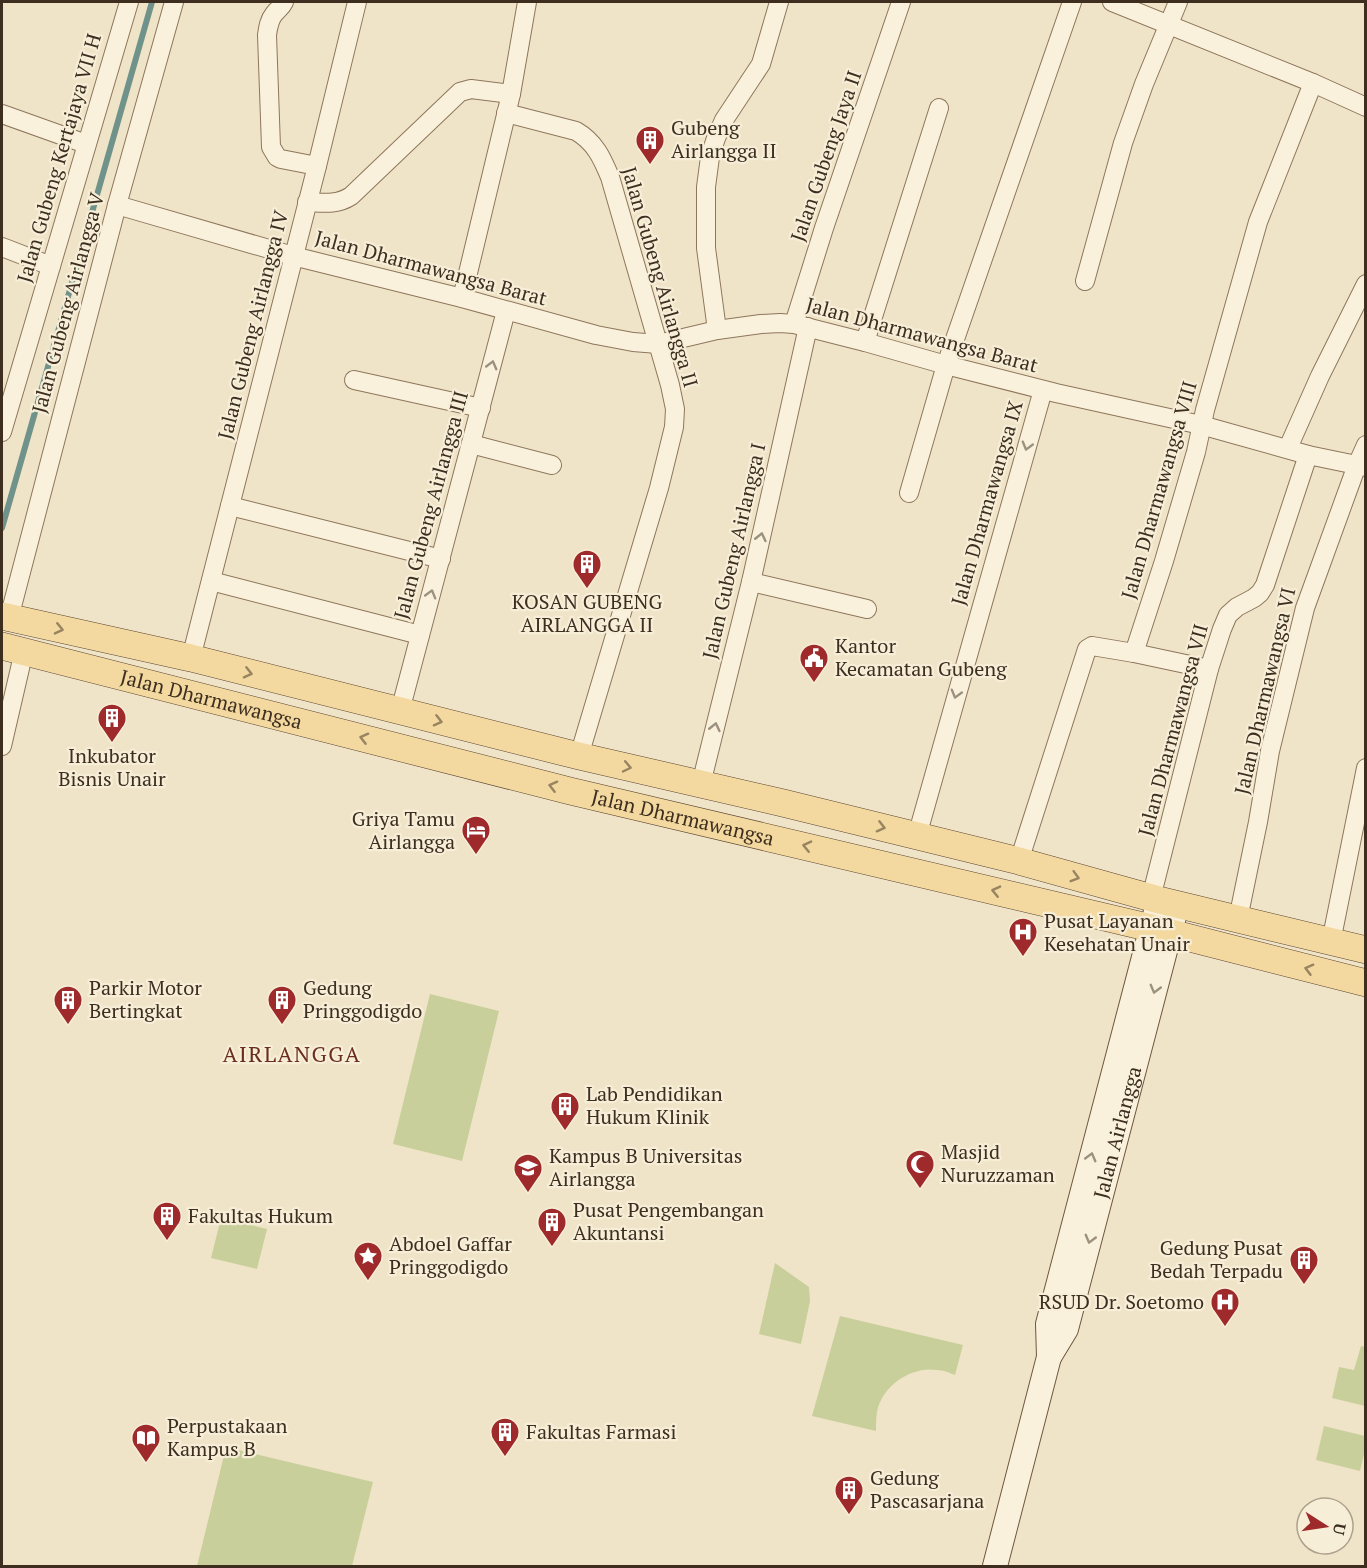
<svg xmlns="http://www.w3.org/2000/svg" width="1367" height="1568" viewBox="0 0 1367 1568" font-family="'PT Serif',serif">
<rect width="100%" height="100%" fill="#f0e4c8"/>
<g fill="#c9cf9b">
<polygon points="430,994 499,1011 462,1161 393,1144"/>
<polygon points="221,1218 267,1229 257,1269 211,1258"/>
<polygon points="775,1263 809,1287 810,1301 801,1344 759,1334"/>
<path d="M840 1316 963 1345 955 1375C950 1373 943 1370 937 1370 911 1366 882 1386 877 1412 876 1418 876 1425 876 1431L812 1416Z"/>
<polygon points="1361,1346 1365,1347 1365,1406 1332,1398 1339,1367 1354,1370"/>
<polygon points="1324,1426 1365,1436 1365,1450 1360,1471 1316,1460"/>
<polygon points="226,1447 373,1482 352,1566 197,1566"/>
</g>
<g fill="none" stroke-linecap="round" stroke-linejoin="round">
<polyline stroke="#6f938a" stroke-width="6" points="2,528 152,2"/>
<g stroke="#8d765c" stroke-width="20">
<g id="street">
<path d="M284 2C281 8 278 9 274 14 269 20 268 28 267 35L271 147 277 157 281 159 317 166"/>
<polyline points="1112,2 1313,83 1366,107"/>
<path d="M506 113 576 131C595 142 602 158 610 177L670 385 675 409 674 427 659 488 579 756"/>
<polyline points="2,114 86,144"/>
<path d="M307 202C324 203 337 205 351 196L460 92 471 89 511 94"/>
<polyline points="117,205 293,256 462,298 596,335 633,342 658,344 717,330 761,324 780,323 794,324 865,342 946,365 1056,393 1201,425 1308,455 1366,467"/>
<polyline points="2,247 51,266"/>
<polyline points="1085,281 1123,143 1144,84 1178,2"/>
<polyline points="462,298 511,94 527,2"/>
<polyline points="794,324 824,228 901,2"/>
<polyline points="717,330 706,248 706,187 710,157 716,138 724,120 761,64 779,2"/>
<polyline points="865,342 939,108"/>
<polyline points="354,380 481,408"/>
<polyline points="2,432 129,2"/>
<polyline points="471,444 552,465"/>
<polyline points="1288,448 1320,376 1366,284"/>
<polyline points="909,493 946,365 1072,2"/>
<polyline points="230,506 441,559"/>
<polyline points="211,581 420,635"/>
<polyline points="751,582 867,609"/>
<polyline points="9,618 117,205 174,2"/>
<polyline points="1134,653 1209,669"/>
<polyline points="191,658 317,166 357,2"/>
<polyline points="400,711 506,311"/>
<polyline points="2,746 24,651"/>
<polyline points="701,784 751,582 808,327"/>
<polyline points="917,836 1043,390"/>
<polyline points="1019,861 1087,649 1092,646 1134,653 1164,561 1196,452 1205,410 1258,222 1313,83"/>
<polyline points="1151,898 1209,669 1222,629 1228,615 1237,607 1254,598 1260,593 1265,585 1308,455"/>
<polyline points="1238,919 1258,822 1270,751 1305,608 1357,465 1366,445"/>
<polyline points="1331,942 1366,768"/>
</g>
</g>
<g stroke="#6f573f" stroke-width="26">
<g id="secondary">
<path id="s1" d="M1049 1357 1066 1329 1177 905"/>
<polyline points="995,1566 1049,1357 1048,1324 1159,900"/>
</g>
</g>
<g stroke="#5b4430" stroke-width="28">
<g id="primary">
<polyline points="2,616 191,658 579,756 783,803 1019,861 1159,900 1366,950"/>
<path id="s2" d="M2 646 570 791 1151 928 1366 983"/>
</g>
</g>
<use href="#street" stroke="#faf1dc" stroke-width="18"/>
<use href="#secondary" stroke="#faf1dc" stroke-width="24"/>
<use href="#primary" stroke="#f3d9a0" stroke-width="27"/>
</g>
<defs><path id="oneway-chevron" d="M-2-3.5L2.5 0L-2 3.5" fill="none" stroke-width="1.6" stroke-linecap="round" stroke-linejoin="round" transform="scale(1.5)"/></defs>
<g stroke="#9c907e">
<use href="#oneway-chevron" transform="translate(492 365) rotate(-75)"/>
<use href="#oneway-chevron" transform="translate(1027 446) rotate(106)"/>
<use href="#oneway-chevron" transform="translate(761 537) rotate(-77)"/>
<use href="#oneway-chevron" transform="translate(431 594) rotate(-74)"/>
<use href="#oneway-chevron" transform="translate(956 694) rotate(106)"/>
<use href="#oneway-chevron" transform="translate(715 727) rotate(-77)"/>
<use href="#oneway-chevron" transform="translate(1155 989) rotate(105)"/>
<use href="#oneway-chevron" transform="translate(1091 1157) rotate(-75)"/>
<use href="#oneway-chevron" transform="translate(1090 1239) rotate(105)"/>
</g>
<g stroke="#988460">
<use href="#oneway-chevron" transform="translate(59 629) rotate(13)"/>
<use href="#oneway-chevron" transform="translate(248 673) rotate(14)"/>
<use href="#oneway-chevron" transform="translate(438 721) rotate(14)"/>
<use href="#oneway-chevron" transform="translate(364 738) rotate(-166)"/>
<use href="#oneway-chevron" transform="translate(627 767) rotate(12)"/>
<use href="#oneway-chevron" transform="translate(553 786) rotate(-166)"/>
<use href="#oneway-chevron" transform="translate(881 827) rotate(14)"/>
<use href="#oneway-chevron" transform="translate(807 846) rotate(-167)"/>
<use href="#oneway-chevron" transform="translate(1075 877) rotate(16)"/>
<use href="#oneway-chevron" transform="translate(996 891) rotate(-167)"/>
<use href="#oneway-chevron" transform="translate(1309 969) rotate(-165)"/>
</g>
<defs>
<g id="building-pin" transform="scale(1.5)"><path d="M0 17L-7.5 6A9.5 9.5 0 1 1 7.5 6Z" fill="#9e2a2b" stroke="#f7eed8"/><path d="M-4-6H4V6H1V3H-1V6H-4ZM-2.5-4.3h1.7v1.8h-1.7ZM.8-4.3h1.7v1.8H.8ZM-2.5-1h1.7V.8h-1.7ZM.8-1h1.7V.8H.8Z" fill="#fff"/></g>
<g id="civic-pin" transform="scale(1.5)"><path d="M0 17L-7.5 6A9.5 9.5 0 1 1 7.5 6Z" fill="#9e2a2b" stroke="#f7eed8"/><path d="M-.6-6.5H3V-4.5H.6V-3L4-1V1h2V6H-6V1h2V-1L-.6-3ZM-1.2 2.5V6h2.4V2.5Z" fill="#fff"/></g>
<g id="hotel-pin" transform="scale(1.5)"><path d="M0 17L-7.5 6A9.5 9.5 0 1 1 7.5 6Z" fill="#9e2a2b" stroke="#f7eed8"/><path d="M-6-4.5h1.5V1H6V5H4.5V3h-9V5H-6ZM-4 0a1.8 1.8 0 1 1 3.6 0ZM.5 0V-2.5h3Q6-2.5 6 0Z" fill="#fff"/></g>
<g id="hospital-pin" transform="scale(1.5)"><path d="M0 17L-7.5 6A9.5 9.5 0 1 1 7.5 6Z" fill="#9e2a2b" stroke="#f7eed8"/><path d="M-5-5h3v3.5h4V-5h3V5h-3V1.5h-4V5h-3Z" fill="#fff"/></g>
<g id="mosque-pin" transform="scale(1.5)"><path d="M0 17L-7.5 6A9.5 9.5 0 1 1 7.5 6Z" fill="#9e2a2b" stroke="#f7eed8"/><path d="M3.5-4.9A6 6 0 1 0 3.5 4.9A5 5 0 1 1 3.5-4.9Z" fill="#fff"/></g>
<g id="university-pin" transform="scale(1.5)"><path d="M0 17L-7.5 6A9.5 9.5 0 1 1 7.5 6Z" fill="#9e2a2b" stroke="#f7eed8"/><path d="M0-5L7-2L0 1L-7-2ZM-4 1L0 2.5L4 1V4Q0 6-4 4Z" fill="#fff"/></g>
<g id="sight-pin" transform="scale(1.5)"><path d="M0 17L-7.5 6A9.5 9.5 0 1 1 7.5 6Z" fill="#9e2a2b" stroke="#f7eed8"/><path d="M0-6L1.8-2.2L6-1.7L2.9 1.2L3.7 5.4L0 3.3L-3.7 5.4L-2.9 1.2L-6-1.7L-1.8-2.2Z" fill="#fff"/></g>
<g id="library-pin" transform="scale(1.5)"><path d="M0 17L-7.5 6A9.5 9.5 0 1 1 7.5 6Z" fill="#9e2a2b" stroke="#f7eed8"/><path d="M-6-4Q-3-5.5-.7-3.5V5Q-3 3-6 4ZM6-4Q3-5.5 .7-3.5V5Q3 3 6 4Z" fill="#fff"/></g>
</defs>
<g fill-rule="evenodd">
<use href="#building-pin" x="650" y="140"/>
<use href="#building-pin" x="587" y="564"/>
<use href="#civic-pin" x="814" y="658"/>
<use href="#building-pin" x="112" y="718"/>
<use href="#hotel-pin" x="476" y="830"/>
<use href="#hospital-pin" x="1023" y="932"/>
<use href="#building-pin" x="68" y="1000"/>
<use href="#building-pin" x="282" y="1000"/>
<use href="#building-pin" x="565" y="1106"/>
<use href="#mosque-pin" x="920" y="1164"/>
<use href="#university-pin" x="528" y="1168"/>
<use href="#building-pin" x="167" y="1216"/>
<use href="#building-pin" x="552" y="1222"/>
<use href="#sight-pin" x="368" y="1256"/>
<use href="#building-pin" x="1304" y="1260"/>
<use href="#hospital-pin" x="1225" y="1302"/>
<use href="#building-pin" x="505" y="1432"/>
<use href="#library-pin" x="146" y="1438"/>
<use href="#building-pin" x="849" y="1490"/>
</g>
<g text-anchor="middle" stroke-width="4.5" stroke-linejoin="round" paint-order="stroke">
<g font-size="20" fill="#3d2e20" stroke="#f7eed8" text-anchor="start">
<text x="671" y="135">Gubeng<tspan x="671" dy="23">Airlangga II</tspan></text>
<text x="587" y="609" text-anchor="middle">KOSAN GUBENG<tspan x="587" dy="23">AIRLANGGA II</tspan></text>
<text x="835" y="653">Kantor<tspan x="835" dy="23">Kecamatan Gubeng</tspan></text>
<text x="112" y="763" text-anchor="middle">Inkubator<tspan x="112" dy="23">Bisnis Unair</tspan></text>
<text x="455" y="826" text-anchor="end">Griya Tamu<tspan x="455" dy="23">Airlangga</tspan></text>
<text x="1044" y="928">Pusat Layanan<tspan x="1044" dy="23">Kesehatan Unair</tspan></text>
<text x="89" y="995">Parkir Motor<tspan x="89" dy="23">Bertingkat</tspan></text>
<text x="303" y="995">Gedung<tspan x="303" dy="23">Pringgodigdo</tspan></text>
<text x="586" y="1101">Lab Pendidikan<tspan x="586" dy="23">Hukum Klinik</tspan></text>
<text x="941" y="1159">Masjid<tspan x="941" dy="23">Nuruzzaman</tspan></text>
<text x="549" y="1163">Kampus B Universitas<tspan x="549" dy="23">Airlangga</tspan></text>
<text x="573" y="1217">Pusat Pengembangan<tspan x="573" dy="23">Akuntansi</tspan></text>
<text x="188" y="1223">Fakultas Hukum</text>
<text x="389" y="1251">Abdoel Gaffar<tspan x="389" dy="23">Pringgodigdo</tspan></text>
<text x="1283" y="1255" text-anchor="end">Gedung Pusat<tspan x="1283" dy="23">Bedah Terpadu</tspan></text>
<text x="1204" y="1309" text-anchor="end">RSUD Dr. Soetomo</text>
<text x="167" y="1433">Perpustakaan<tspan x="167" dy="23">Kampus B</tspan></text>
<text x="526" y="1439">Fakultas Farmasi</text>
<text x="870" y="1485">Gedung<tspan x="870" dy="23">Pascasarjana</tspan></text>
</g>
<g font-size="20" fill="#3d2e20" stroke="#f7eed8">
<text transform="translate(826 156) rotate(-71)" y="7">Jalan Gubeng Jaya II</text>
<text transform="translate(59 158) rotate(-74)" y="7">Jalan Gubeng Kertajaya VII H</text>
<text transform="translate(431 268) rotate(15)" y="7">Jalan Dharmawangsa Barat</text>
<text transform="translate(660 277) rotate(74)" y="7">Jalan Gubeng Airlangga II</text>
<text transform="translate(68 303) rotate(-75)" y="7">Jalan Gubeng Airlangga V</text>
<text transform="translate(253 325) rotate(-76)" y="7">Jalan Gubeng Airlangga IV</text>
<text transform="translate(922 335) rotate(15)" y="7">Jalan Dharmawangsa Barat</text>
<text transform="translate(1159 490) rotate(-74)" y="7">Jalan Dharmawangsa VIII</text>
<text transform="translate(987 503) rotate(-74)" y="7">Jalan Dharmawangsa IX</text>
<text transform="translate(431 505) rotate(-75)" y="7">Jalan Gubeng Airlangga III</text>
<text transform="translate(734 551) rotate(-77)" y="7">Jalan Gubeng Airlangga I</text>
<text transform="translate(1265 691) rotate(-77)" y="7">Jalan Dharmawangsa VI</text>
<text dy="7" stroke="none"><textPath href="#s2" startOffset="216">Jalan Dharmawangsa</textPath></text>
<text transform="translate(1173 730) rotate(-75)" y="7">Jalan Dharmawangsa VII</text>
<text dy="7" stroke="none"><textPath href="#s2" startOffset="702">Jalan Dharmawangsa</textPath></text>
<text dy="7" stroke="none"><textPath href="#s1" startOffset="236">Jalan Airlangga</textPath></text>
</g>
<g font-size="22" letter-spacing="1.5" fill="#6b2e1e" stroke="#f7eed8">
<text x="292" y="1062">AIRLANGGA</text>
</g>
</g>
<rect width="1367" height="1568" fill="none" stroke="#3d2e20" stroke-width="6"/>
<g transform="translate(1325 1526) rotate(102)"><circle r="28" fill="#f7eed8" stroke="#ada18e" stroke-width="1.5"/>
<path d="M0-4.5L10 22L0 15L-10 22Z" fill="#9e2a2b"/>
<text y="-9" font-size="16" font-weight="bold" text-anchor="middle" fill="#3d2e20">U</text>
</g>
</svg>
